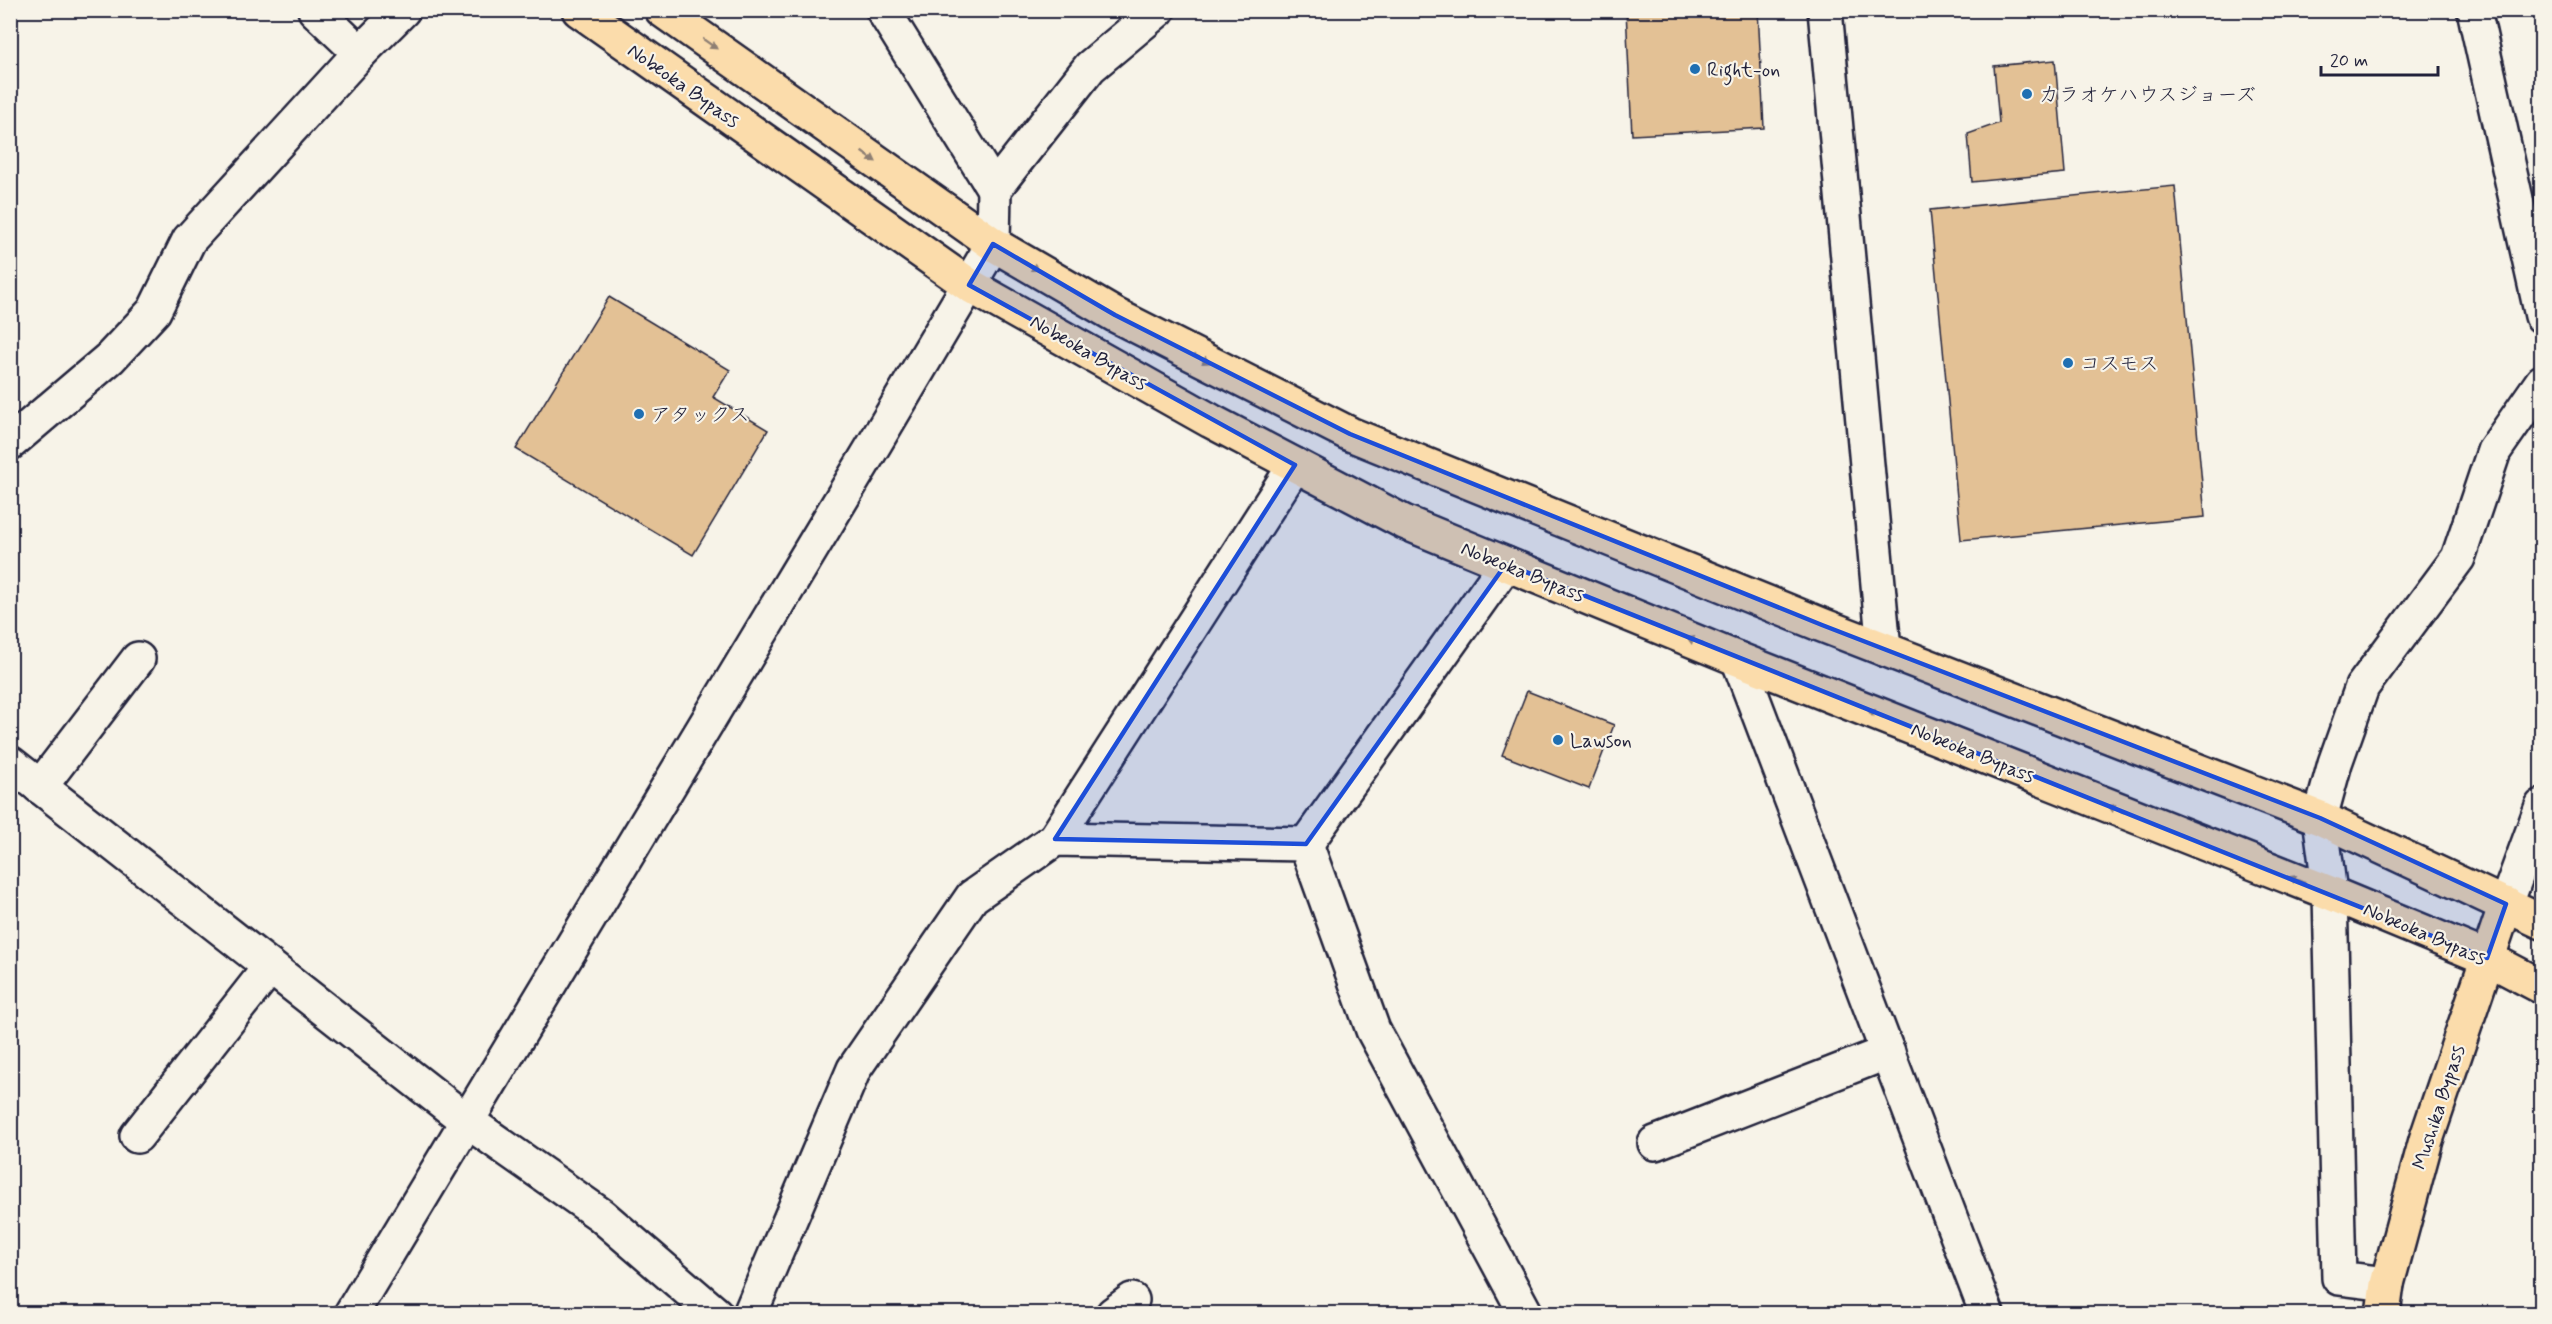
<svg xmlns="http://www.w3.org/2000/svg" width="2552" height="1324" viewBox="0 0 2552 1324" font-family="Mynerve,'Klee One',sans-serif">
<rect width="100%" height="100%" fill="#f7f3e8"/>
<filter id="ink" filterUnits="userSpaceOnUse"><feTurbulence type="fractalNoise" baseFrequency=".0167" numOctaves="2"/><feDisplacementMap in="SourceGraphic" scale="12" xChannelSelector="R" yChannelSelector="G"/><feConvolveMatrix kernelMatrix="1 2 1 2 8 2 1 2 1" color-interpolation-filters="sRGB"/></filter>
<g filter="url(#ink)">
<g fill="#e3c195" stroke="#22223b" stroke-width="1.5">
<polygon points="1626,10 1758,10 1764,128 1632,135"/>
<polygon points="2055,60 2065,173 1972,182 1968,134 1999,123 1994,66"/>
<polygon points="2175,186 2205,517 1961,540 1930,210"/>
<polygon points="609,297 730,370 713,397 768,430 693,555 516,449"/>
<polygon points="1527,691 1614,725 1589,789 1502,755"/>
</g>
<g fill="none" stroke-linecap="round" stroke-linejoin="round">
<g stroke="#22223b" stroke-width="38">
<g id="minor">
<polyline points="315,10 360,53"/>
<polyline points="883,10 994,189"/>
<polyline points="1825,10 1884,649"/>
<polyline points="2474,10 2542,316"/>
<polyline points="993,244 994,189 1090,67 1158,10"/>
<polyline points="10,443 110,358 154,311 189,240 360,53 403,10"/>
<polyline points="1738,659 1987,1314"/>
<polyline points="10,763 467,1121 601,1215 716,1314"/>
<polyline points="40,787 138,659"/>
<polyline points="1055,839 1295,465"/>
<polyline points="1306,844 1373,1030 1526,1314"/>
<polyline points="2506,904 2542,806"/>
<polyline points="137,1136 270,967"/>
<polyline points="1655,1143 1888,1052"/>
<polyline points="2387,1284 2339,1278 2330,893 2320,818 2335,763 2362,687 2458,558 2494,451 2542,382"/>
<polyline points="750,1314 854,1069 972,897 1055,839 1306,844 1506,564"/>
<polyline points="1113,1314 1132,1300"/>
</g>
</g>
<g stroke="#22223b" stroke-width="38">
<polyline id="tertiary" points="351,1314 875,443 993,244"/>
</g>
<g stroke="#22223b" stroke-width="38">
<g id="trunk">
<polyline points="579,10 969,285 1211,421 1404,522 1738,659 2330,893 2487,958 2542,987"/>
<polyline points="662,10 993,244 1115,315 1350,434 1822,625 2320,818 2542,922"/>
<polyline points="2383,1314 2387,1284 2426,1140 2506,904"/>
</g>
</g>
<use href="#minor" stroke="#f7f3e8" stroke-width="33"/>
<use href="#tertiary" stroke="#f7f3e8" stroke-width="33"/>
<use href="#trunk" stroke="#fbdcab" stroke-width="33"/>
</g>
<defs><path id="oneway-solid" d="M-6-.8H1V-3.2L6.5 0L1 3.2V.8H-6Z" transform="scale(1.5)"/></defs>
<g fill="#8e7f73">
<use href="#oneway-solid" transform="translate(710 44) rotate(35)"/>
<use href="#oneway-solid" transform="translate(869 157) rotate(35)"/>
<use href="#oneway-solid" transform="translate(1031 266) rotate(30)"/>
<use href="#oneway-solid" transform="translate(1202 359) rotate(27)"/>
<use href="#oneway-solid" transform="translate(1695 641) rotate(-158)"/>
<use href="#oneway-solid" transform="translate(1876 714) rotate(-158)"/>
<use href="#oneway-solid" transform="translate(2116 809) rotate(-158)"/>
<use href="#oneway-solid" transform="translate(2297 880) rotate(-158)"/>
</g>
</g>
<path fill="#1d4ed8" fill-opacity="0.2" stroke="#1d4ed8" stroke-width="4.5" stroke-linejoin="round" d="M993 244 1115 315 1350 434 1822 625 2320 818 2506 904 2487 958 1506 564 1306 844 1055 839 1295 465 969 285Z"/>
<g fill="#1f6fb2" stroke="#f7f3e8" stroke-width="2">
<circle cx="1695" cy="69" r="6"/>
<circle cx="2027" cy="94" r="6"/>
<circle cx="2068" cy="363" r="6"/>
<circle cx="639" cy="414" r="6"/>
<circle cx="1558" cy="740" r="6"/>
</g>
<g text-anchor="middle" stroke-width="4.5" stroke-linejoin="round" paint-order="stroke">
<g font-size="20" fill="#22223b" stroke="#f7f3e8" text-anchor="start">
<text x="1707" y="76">Right-on</text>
<text x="2039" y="101">カラオケハウスジョーズ</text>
<text x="2080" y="370">コスモス</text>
<text x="651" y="421">アタックス</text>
<text x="1570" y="747">Lawson</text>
</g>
<g font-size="20" fill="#22223b" stroke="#f7f3e8">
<text transform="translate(684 85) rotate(35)" y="7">Nobeoka Bypass</text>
<text transform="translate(1089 352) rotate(30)" y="7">Nobeoka Bypass</text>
<text transform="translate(1523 571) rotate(22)" y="7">Nobeoka Bypass</text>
<text transform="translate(1973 752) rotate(22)" y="7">Nobeoka Bypass</text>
<text transform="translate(2425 933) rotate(23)" y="7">Nobeoka Bypass</text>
<text transform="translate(2438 1107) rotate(-72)" y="7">Mushika Bypass</text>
</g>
</g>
<rect width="2552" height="1324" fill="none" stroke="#f7f3e8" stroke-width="36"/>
<rect x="18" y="18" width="2516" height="1288" fill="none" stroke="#22223b" stroke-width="2" filter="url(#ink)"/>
<path d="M2321 66v9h117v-9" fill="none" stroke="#22223b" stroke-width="3"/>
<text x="2330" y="66" font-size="18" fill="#22223b" stroke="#f7f3e8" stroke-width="4.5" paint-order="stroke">20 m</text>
</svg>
